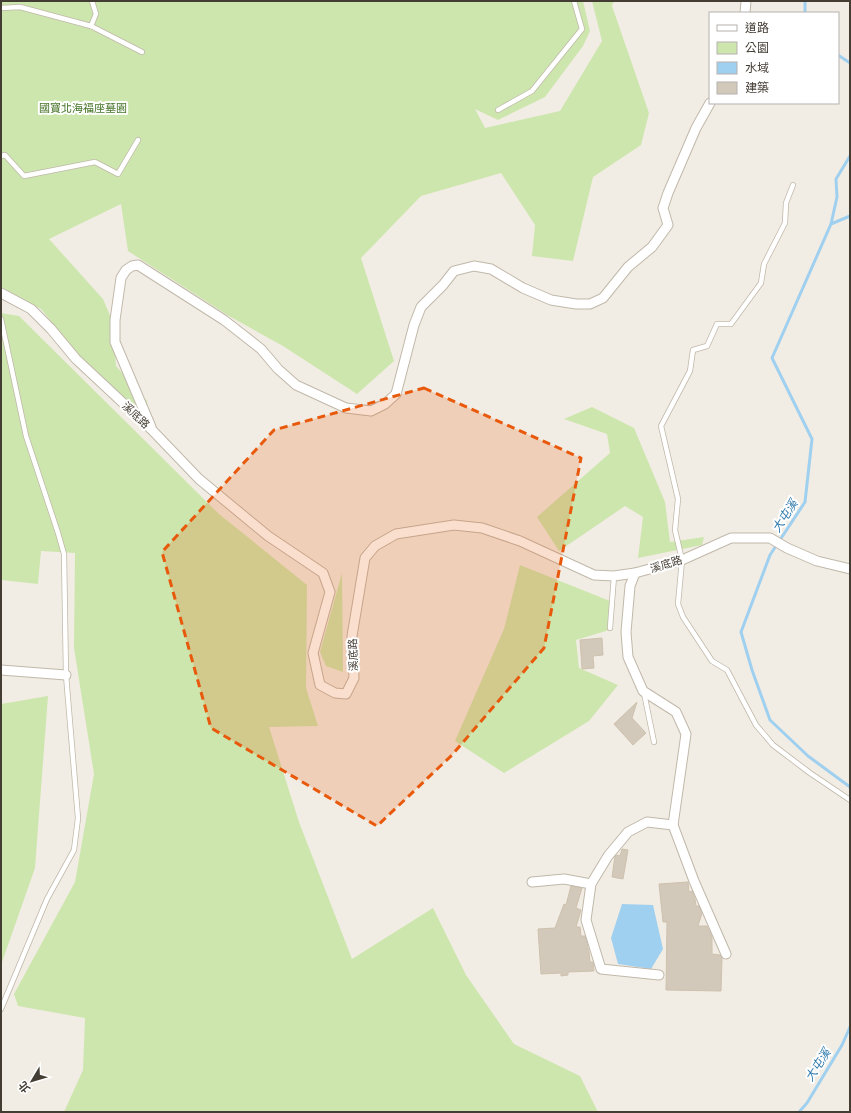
<svg xmlns="http://www.w3.org/2000/svg" width="851" height="1113" viewBox="0 0 851 1113" font-family="Signika,'Noto Sans TC',sans-serif">
<rect width="100%" height="100%" fill="#f2ede4"/>
<g fill="#cde6ad">
<polygon points="1,1 583,1 590,31 583,46 545,97 498,120 475,109 485,128 560,111 602,41 592,1 614,1 612,6 649,113 641,145 593,177 573,261 532,256 535,225 501,173 421,196 361,258 394,361 357,394 283,346 229,316 128,251 121,204 49,239 103,299 112,320 116,366 147,401 149,424 89,368 41,309 1,287"/>
<polygon points="1,313 19,316 219,514 307,585 306,688 318,726 269,727 299,822 352,959 433,908 466,975 514,1044 580,1076 598,1112 64,1112 83,1070 85,1018 18,1006 14,994 75,882 94,774 74,648 75,553 41,551 38,584 1,580"/>
<polygon points="592,407 634,428 665,502 670,542 704,537 702,545 638,558 643,517 625,506 559,551 537,517 610,453 607,434 564,419"/>
<polygon points="520,565 610,601 609,630 576,640 579,668 618,685 589,721 504,773 455,741 504,629"/>
<polygon points="342,573 343,672 326,666 320,652"/>
<polygon points="48,696 35,868 1,965 1,704"/>
</g>
<polygon fill="#a0d0ef" points="622,904 653,905 663,949 651,969 618,964 611,938"/>
<g fill="none" stroke-linecap="round" stroke-linejoin="round">
<g stroke="#a0d0ef" stroke-width="3">
<polyline points="805,13 805,1"/>
<polyline points="838,55 850,63"/>
<polyline points="850,216 831,224 772,358 812,439 805,502 770,555 741,632 752,670 770,720 808,756 850,787"/>
<polyline points="831,224 837,197 836,179 850,156"/>
<polyline points="799,1112 807,1103 842,1045 850,1027"/>
</g>
</g>
<g fill="#d3c9ba" stroke="#cec1ad">
<polygon points="602,638 603,655 593,656 594,668 582,669 580,640"/>
<polygon points="637,702 632,718 646,733 633,745 614,724"/>
<polygon points="622,849 628,850 623,879 612,877 615,856 617,855 620,856"/>
<polygon points="688,882 689,892 692,891 695,899 696,906 699,906 702,913 698,926 707,926 712,937 712,954 720,955 722,958 721,991 666,990 667,922 663,922 659,884"/>
<polygon points="571,886 582,888 576,908 581,910 576,927 580,927 581,936 585,936 589,952 590,962 593,962 594,971 568,972 568,975 561,976 561,973 541,974 538,929 555,928 564,904 566,905"/>
</g>
<g fill="none" stroke-linecap="round" stroke-linejoin="round">
<g stroke="#c0b8aa" stroke-width="6">
<g id="service">
<polyline points="1,8 20,7 91,26 96,14 92,1"/>
<polyline points="91,26 142,52"/>
<polyline points="498,110 532,91 582,29 574,1"/>
<polyline points="1,156 5,155 24,176 95,162 118,174 138,140"/>
<polyline points="793,185 786,203 785,223 764,264 761,283 731,324 717,324 707,346 693,350 690,371 661,426 678,499 675,530 682,560 678,604 683,617 712,661 727,670 756,725 773,745 810,773 850,800"/>
<polyline points="1,319 26,436 58,533 64,554 66,675 78,818 74,850 47,899 1,1009"/>
<polyline points="610,628 614,576"/>
<polyline points="644,693 654,742"/>
</g>
</g>
<g stroke="#c0b8aa" stroke-width="11">
<g id="minor">
<polyline points="745,13 746,1"/>
<polyline points="1,293 31,309 51,329 76,359 152,430 199,479 268,536 323,573 330,592 313,653 320,685 335,693 346,694 354,678 352,636 365,558 375,546 396,534 454,525 482,528 520,541 594,575 614,576 635,573 682,560 731,538 770,538 787,548 817,561 850,569"/>
<polyline points="151,427 115,342 115,320 121,278 126,270 132,266 138,265 224,320 261,349 278,369 296,385 346,408 371,411 385,404 396,394 414,325 421,307 443,285 454,271 474,266 491,269 523,288 551,300 576,304 590,304 603,298 628,267 652,247 668,225 663,208 668,193 696,128 710,103"/>
<polyline points="635,573 630,586 626,632 628,657 643,691 676,712 686,734 673,825 694,881 726,954"/>
<polyline points="1,670 66,675"/>
<polyline points="532,882 564,879 591,884"/>
<polyline points="659,975 601,969 586,920 591,884 608,856 628,832 647,822 673,825"/>
</g>
</g>
<use href="#service" stroke="#fff" stroke-width="4.5"/>
<use href="#minor" stroke="#fff" stroke-width="9"/>
</g>
<path fill="#e8590c" fill-opacity="0.2" stroke="#e8590c" stroke-width="3" stroke-dasharray="8 5" stroke-linejoin="round" d="M424 388 581 458 544 648 452 755 377 826 211 728 162 552 274 430Z"/>
<g text-anchor="middle" stroke-width="4" stroke-linejoin="round" paint-order="stroke">
<g font-size="11" fill="#467428" stroke="#fff">
<text x="83" y="112">國寶北海福座墓園</text>
</g>
<g font-size="11" fill="#443d34" stroke="#fff">
<text transform="translate(136 415) rotate(43)" y="4">溪底路</text>
<text transform="translate(666 564) rotate(-17)" y="4">溪底路</text>
<text transform="translate(353 655) rotate(-92)" y="4">溪底路</text>
</g>
<g font-size="12" font-style="italic" fill="#2f7aae" stroke="#fff">
<text transform="translate(785 516) rotate(-57)" y="4">大屯溪</text>
<text transform="translate(818 1065) rotate(-57)" y="4">大屯溪</text>
</g>
</g>
<rect width="851" height="1113" fill="none" stroke="#443d34" stroke-width="4"/>
<rect x="709" y="12" width="130" height="92" fill="#ffffff" stroke="#b4b1ae"/>
<rect x="717" y="25" width="20" height="6" fill="#ffffff" stroke="#b4b1ae"/>
<text x="745" y="32" font-size="12" fill="#443d34">道路</text>
<rect x="717" y="42" width="20" height="12" fill="#cde6ad" stroke="#b4b1ae"/>
<text x="745" y="52" font-size="12" fill="#443d34">公園</text>
<rect x="717" y="62" width="20" height="12" fill="#a0d0ef" stroke="#b4b1ae"/>
<text x="745" y="72" font-size="12" fill="#443d34">水域</text>
<rect x="717" y="82" width="20" height="12" fill="#d3c9ba" stroke="#b4b1ae"/>
<text x="745" y="92" font-size="12" fill="#443d34">建築</text>
<g transform="translate(32 1081) rotate(232)" stroke="#ffffff" stroke-width="3" paint-order="stroke">
<path d="M0-3L7 15L0 10L-7 15Z" fill="#443d34"/>
<text y="-6" font-size="11" font-weight="bold" text-anchor="middle" fill="#443d34">北</text>
</g>
</svg>
